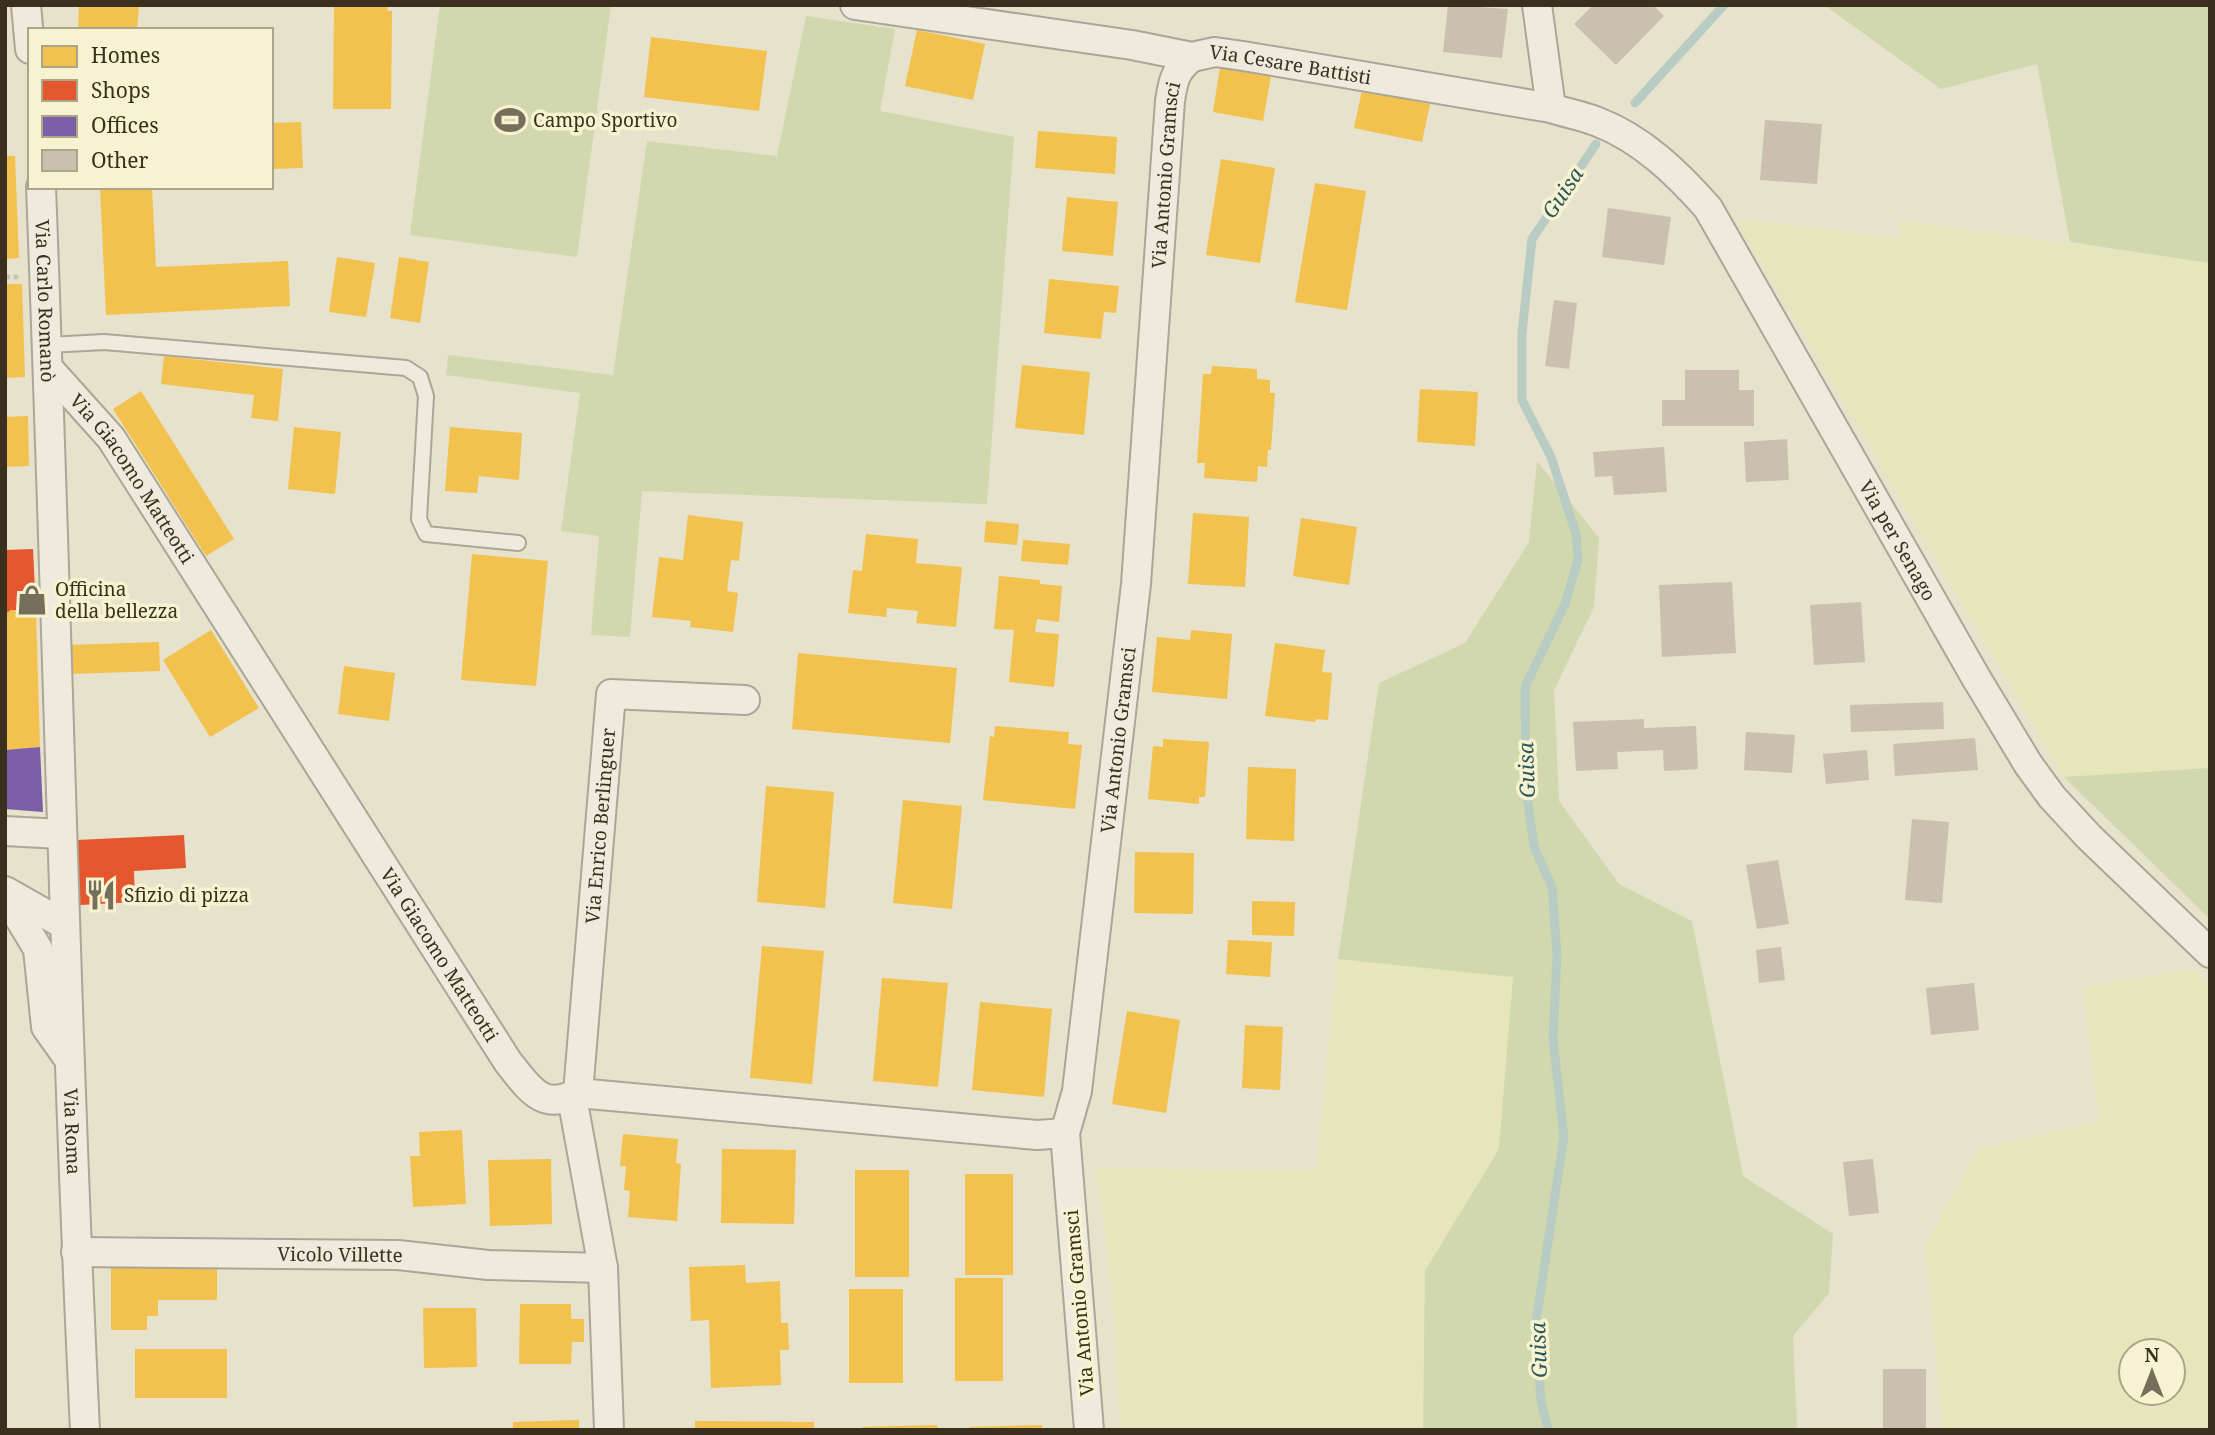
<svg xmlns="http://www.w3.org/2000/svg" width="2215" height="1435" viewBox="0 0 2215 1435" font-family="'Noto Serif',serif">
<rect width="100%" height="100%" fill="#e6e2cc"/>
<g fill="#e7e5bc" fill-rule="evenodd">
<polygon points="1736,219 1902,238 1898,220 2210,263 2210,768 2064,777"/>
<polygon points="1338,959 1513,976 1499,1149 1425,1271 1423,1430 1121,1430 1112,1288 1096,1168 1318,1170 1319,1140"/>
<path d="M2193 969 2210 984V1430H1943L1925 1244 1978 1149 2099 1121 2083 986ZM2131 1351H2173V1393H2131Z"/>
</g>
<g fill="#d1d8ad">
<polygon points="440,5 611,5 577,257 410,235"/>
<polygon points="1824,5 2210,5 2210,263 2070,242 2037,64 1941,89"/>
<polygon points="806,16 895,29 880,111 1014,137 987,504 642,491 630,637 591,635 599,536 561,531 580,393 446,375 448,355 613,375 647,141 777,156"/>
<polygon points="1537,461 1599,538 1594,607 1554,690 1559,801 1619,884 1692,921 1743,1176 1833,1234 1829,1293 1793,1336 1797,1430 1423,1430 1425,1271 1499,1149 1513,977 1338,959 1379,683 1465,643 1529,542"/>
<polygon points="2210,768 2210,919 2064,777"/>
</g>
<g fill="#f2c14e">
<polygon points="79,5 139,5 137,30 78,30"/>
<polygon points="334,5 388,5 387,11 392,11 391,109 333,109"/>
<polygon points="917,30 985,44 973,100 905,86"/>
<polygon points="651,37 767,51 759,111 644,97"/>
<polygon points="1220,67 1271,76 1263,121 1213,112"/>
<polygon points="1362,90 1430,104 1422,142 1354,128"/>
<polygon points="301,122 303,168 271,169 271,123"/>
<polygon points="1038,131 1117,137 1115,174 1035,168"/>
<polygon points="5,156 15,156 19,258 5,259"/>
<polygon points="1221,159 1275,168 1260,263 1206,255"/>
<polygon points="1315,183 1366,191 1347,310 1295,302"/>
<polygon points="100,187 152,187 156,267 288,261 290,306 106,315"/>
<polygon points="1067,197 1118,202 1113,256 1062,251"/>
<polygon points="337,257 375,263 366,317 329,312"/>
<polygon points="399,257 429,262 420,323 390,318"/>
<polygon points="1049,279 1119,286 1116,313 1104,312 1101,339 1044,333"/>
<polygon points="5,284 22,284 25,377 5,378"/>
<polygon points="164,356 283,369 278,421 251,418 254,395 161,384"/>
<polygon points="1022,365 1090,372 1084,435 1015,428"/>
<polygon points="1212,366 1257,369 1257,379 1270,380 1270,393 1275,393 1271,450 1268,450 1267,467 1258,466 1257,482 1204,478 1205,463 1197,463 1203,374 1211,374"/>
<polygon points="1420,389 1478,392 1475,446 1417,442"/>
<polygon points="141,391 234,539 206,556 113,409"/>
<polygon points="28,416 29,466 5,467 5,417"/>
<polygon points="294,427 341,432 335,494 288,489"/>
<polygon points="450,427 522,433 519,480 479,476 477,493 445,491"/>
<polygon points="1193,513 1249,517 1245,587 1188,584"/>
<polygon points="688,515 743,522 739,561 731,560 727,591 738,593 733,632 690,627 691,621 652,617 659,557 683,560"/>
<polygon points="1301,518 1357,527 1349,585 1293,576"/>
<polygon points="986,521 1019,524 1017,545 984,542"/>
<polygon points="866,534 918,539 916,563 962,567 956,627 916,623 918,611 887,608 886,617 848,613 853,570 862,571"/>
<polygon points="1023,540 1070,544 1068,565 1021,561"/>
<polygon points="472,554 548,561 536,686 461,680"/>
<polygon points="999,576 1040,580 1040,584 1062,586 1059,622 1037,619 1035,632 1059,634 1054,687 1009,682 1014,630 994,629"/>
<polygon points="11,610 36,610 40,747 5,750 5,614"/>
<polygon points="211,630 259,708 210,737 163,660"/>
<polygon points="1191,630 1232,634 1227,699 1152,692 1157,637 1190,640"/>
<polygon points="159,642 160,671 69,674 68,645"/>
<polygon points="1275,643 1325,650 1322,672 1332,673 1328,720 1316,719 1315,722 1265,716"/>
<polygon points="798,653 957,668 950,743 792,729"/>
<polygon points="344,666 395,673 389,721 338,714"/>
<polygon points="995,726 1069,732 1068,744 1082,745 1075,809 983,800 990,736 994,737"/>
<polygon points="1163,739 1209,742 1205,797 1199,797 1199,804 1148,799 1153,746 1163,747"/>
<polygon points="1248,767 1296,769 1294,841 1246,839"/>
<polygon points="766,786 834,792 825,908 757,902"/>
<polygon points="903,800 962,806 952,909 893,903"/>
<polygon points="1135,852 1194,853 1193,914 1134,913"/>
<polygon points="1252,901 1295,902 1294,936 1252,935"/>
<polygon points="1228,940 1272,942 1270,977 1226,974"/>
<polygon points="762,946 824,951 812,1084 750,1078"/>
<polygon points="882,978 948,983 938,1087 873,1081"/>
<polygon points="980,1002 1052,1009 1044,1097 972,1090"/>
<polygon points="1127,1011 1180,1020 1166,1113 1112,1104"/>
<polygon points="1245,1025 1283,1027 1280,1090 1242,1088"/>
<polygon points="462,1130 466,1204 413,1207 410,1156 420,1156 419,1132"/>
<polygon points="623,1134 678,1139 676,1163 681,1164 677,1221 628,1217 630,1191 624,1190 626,1166 620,1166"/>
<polygon points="722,1149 796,1150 794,1224 721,1223"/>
<polygon points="551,1159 552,1224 490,1226 488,1160"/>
<rect x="855" y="1170" width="54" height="107"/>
<rect x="965" y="1174" width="48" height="101"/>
<polygon points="111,1265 217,1265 217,1300 158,1300 158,1316 147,1316 147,1330 111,1330"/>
<polygon points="745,1265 746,1283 780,1281 781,1323 788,1323 789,1350 780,1350 781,1385 711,1388 709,1320 691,1321 689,1267"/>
<rect x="955" y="1278" width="48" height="103"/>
<rect x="849" y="1289" width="54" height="94"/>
<polygon points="520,1304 571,1304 571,1319 584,1319 584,1342 572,1342 571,1364 519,1364"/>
<polygon points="423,1308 476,1308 477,1367 424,1368"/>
<rect x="135" y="1349" width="92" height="49"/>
<polygon points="579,1420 579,1430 513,1430 513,1422"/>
<polygon points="695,1421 814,1422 814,1430 695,1430"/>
<polygon points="937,1425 938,1430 862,1430 862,1427"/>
<polygon points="1042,1425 1042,1430 970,1430 970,1427"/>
</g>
<g fill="#e4572e">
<polygon points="33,549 36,610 11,610 5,614 5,550"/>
<polygon points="184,835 186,868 134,871 135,902 80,905 76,840"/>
</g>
<polygon fill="#7b5ea7" points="40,747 43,812 5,809 5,750"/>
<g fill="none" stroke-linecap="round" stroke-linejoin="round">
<g stroke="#b8ccc3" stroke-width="9">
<polyline points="1635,103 1724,5"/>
<polyline points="1548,1430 1541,1401 1536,1322 1564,1136 1553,1040 1557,956 1552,887 1534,847 1526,789 1525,687 1565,604 1578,560 1576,534 1551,457 1522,400 1522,333 1532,239 1596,144"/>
</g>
</g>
<g fill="#cac0ad">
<polygon points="1448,5 1508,9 1502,58 1443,52"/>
<polygon points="1593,5 1653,5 1664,16 1616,65 1574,24"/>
<polygon points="1765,120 1822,124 1817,184 1760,180"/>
<polygon points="1608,208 1671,217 1664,265 1602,257"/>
<polygon points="1554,300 1577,303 1569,369 1545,366"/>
<polygon points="1685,370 1739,370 1739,390 1754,390 1754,426 1662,426 1662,400 1685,400"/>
<polygon points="1787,439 1789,480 1746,482 1744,442"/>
<polygon points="1664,447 1667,492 1614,495 1612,476 1595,477 1593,452"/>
<polygon points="1732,582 1736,653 1662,657 1659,585"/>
<polygon points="1861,602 1865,662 1814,665 1810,605"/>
<polygon points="1943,702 1944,729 1851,732 1850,705"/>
<polygon points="1644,719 1644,728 1696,726 1698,769 1664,771 1663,750 1617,752 1618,769 1576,771 1573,722"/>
<polygon points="1746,732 1795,735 1792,773 1744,770"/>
<polygon points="1975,738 1978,770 1895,776 1893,744"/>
<polygon points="1867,750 1869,780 1826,784 1823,754"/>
<polygon points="1912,819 1949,822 1942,903 1905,900"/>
<polygon points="1778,860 1789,924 1757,929 1746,865"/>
<polygon points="1781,947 1785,980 1759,983 1756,950"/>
<polygon points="1974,983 1979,1030 1931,1035 1926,988"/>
<polygon points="1873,1159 1879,1213 1849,1216 1843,1162"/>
<rect x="1883" y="1369" width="43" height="61"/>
</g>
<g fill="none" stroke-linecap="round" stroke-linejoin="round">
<g stroke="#aba695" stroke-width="18">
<polyline id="lane" points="49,345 104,342 406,368 420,377 426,396 419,519 426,534 518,543"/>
</g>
<g stroke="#aba695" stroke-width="32">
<g id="street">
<polyline points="26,5 30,49"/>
<path id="s1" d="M855 5 1132 45 1192 57 1215 52 1243 56 1551 108C1566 113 1583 116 1598 122 1642 139 1677 173 1708 208L1975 676 2028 764 2052 797 2089 837 2210 953"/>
<polyline points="1537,5 1551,108"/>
<path id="s2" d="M41 187C57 601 65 1016 85 1430"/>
<path id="s3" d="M49 369 111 438 508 1062C529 1088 542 1112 578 1093L1037 1135 1065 1133"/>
<polyline points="5,831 61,834"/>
<polyline points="5,891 65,925"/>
<polyline points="5,894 38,949 46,1027 68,1058"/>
<path id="s4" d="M578 1093 611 694 745 700"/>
<polyline points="572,1097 603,1268 609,1430"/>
<path id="s5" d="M76 1252 398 1255 488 1265 603 1268"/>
<path id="s6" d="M1089 1430 1065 1133 1077 1091 1136 584 1170 101C1173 81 1175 70 1192 57"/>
</g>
</g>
<polyline stroke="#c6c3b5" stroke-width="4.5" stroke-dasharray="5 3.5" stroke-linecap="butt" points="5,277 18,277"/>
<use href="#lane" stroke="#eeebde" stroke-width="14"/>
<use href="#street" stroke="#eeebde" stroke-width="28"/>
</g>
<defs>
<g id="stadium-bare" transform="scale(2.415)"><path d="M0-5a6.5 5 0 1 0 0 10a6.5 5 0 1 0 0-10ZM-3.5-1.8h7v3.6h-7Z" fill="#766e5a" stroke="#f7f3d1" stroke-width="2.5" paint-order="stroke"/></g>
<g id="shop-bare" transform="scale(2.415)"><path d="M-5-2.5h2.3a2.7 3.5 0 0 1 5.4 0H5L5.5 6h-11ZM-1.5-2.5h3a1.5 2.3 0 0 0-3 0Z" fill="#766e5a" stroke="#f7f3d1" stroke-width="2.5" paint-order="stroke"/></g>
<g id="restaurant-bare" transform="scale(2.415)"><path d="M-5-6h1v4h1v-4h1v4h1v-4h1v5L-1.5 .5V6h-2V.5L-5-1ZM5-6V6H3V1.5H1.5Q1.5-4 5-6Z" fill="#766e5a" stroke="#f7f3d1" stroke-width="2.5" paint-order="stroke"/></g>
</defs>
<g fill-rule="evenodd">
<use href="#stadium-bare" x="510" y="120"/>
<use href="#shop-bare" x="32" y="600"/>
<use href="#restaurant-bare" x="101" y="895"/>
</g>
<g text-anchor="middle" stroke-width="7" stroke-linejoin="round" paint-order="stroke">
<g font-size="19" fill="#3a301d" stroke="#f7f3d1">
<text dy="7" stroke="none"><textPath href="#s1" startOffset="441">Via Cesare Battisti</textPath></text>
<text dy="7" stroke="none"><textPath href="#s6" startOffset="1262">Via Antonio Gramsci</textPath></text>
<text dy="7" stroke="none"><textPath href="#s2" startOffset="114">Via Carlo Romanò</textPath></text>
<text dy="7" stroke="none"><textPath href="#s3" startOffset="138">Via Giacomo Matteotti</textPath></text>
<text dy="7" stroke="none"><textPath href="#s1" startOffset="1278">Via per Senago</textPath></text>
<text dy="7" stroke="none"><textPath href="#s6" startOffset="695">Via Antonio Gramsci</textPath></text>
<text dy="7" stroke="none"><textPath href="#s4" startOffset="268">Via Enrico Berlinguer</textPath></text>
<text dy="7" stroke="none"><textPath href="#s3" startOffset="705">Via Giacomo Matteotti</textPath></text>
<text dy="7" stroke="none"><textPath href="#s2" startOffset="945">Via Roma</textPath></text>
<text dy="7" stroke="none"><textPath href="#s5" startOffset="264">Vicolo Villette</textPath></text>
<text transform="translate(1079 1303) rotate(-95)" y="7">Via Antonio Gramsci</text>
</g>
<g font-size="19" fill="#3a301d" stroke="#f7f3d1" text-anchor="start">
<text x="533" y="127">Campo Sportivo</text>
<text x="55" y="596">Officina<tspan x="55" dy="22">della bellezza</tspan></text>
<text x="124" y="902">Sfizio di pizza</text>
</g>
<g font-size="21" font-style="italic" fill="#2b565b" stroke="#f7f3d1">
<text transform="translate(1563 193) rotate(-56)" y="7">Guisa</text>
<text transform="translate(1527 770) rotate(-92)" y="7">Guisa</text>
<text transform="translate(1539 1350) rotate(-92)" y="7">Guisa</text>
</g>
</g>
<rect width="2215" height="1435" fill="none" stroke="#3a301d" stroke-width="14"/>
<rect x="28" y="28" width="245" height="161" fill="#f7f3d1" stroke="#aba589" stroke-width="2"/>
<rect x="42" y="46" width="35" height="21" fill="#f2c14e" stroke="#aba589" stroke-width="2"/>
<text x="91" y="63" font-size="21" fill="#3a301d">Homes</text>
<rect x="42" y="80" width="35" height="21" fill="#e4572e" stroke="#aba589" stroke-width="2"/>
<text x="91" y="98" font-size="21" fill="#3a301d">Shops</text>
<rect x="42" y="116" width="35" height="21" fill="#7b5ea7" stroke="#aba589" stroke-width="2"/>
<text x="91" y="133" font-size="21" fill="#3a301d">Offices</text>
<rect x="42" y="150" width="35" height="21" fill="#cac0ad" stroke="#aba589" stroke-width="2"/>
<text x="91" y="168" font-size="21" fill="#3a301d">Other</text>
<g transform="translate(2152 1372)"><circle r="33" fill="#f7f3d1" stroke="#aba589" stroke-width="2"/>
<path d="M0-5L12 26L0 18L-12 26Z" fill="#766e5a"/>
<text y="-10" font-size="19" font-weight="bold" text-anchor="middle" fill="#3a301d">N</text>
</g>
</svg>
